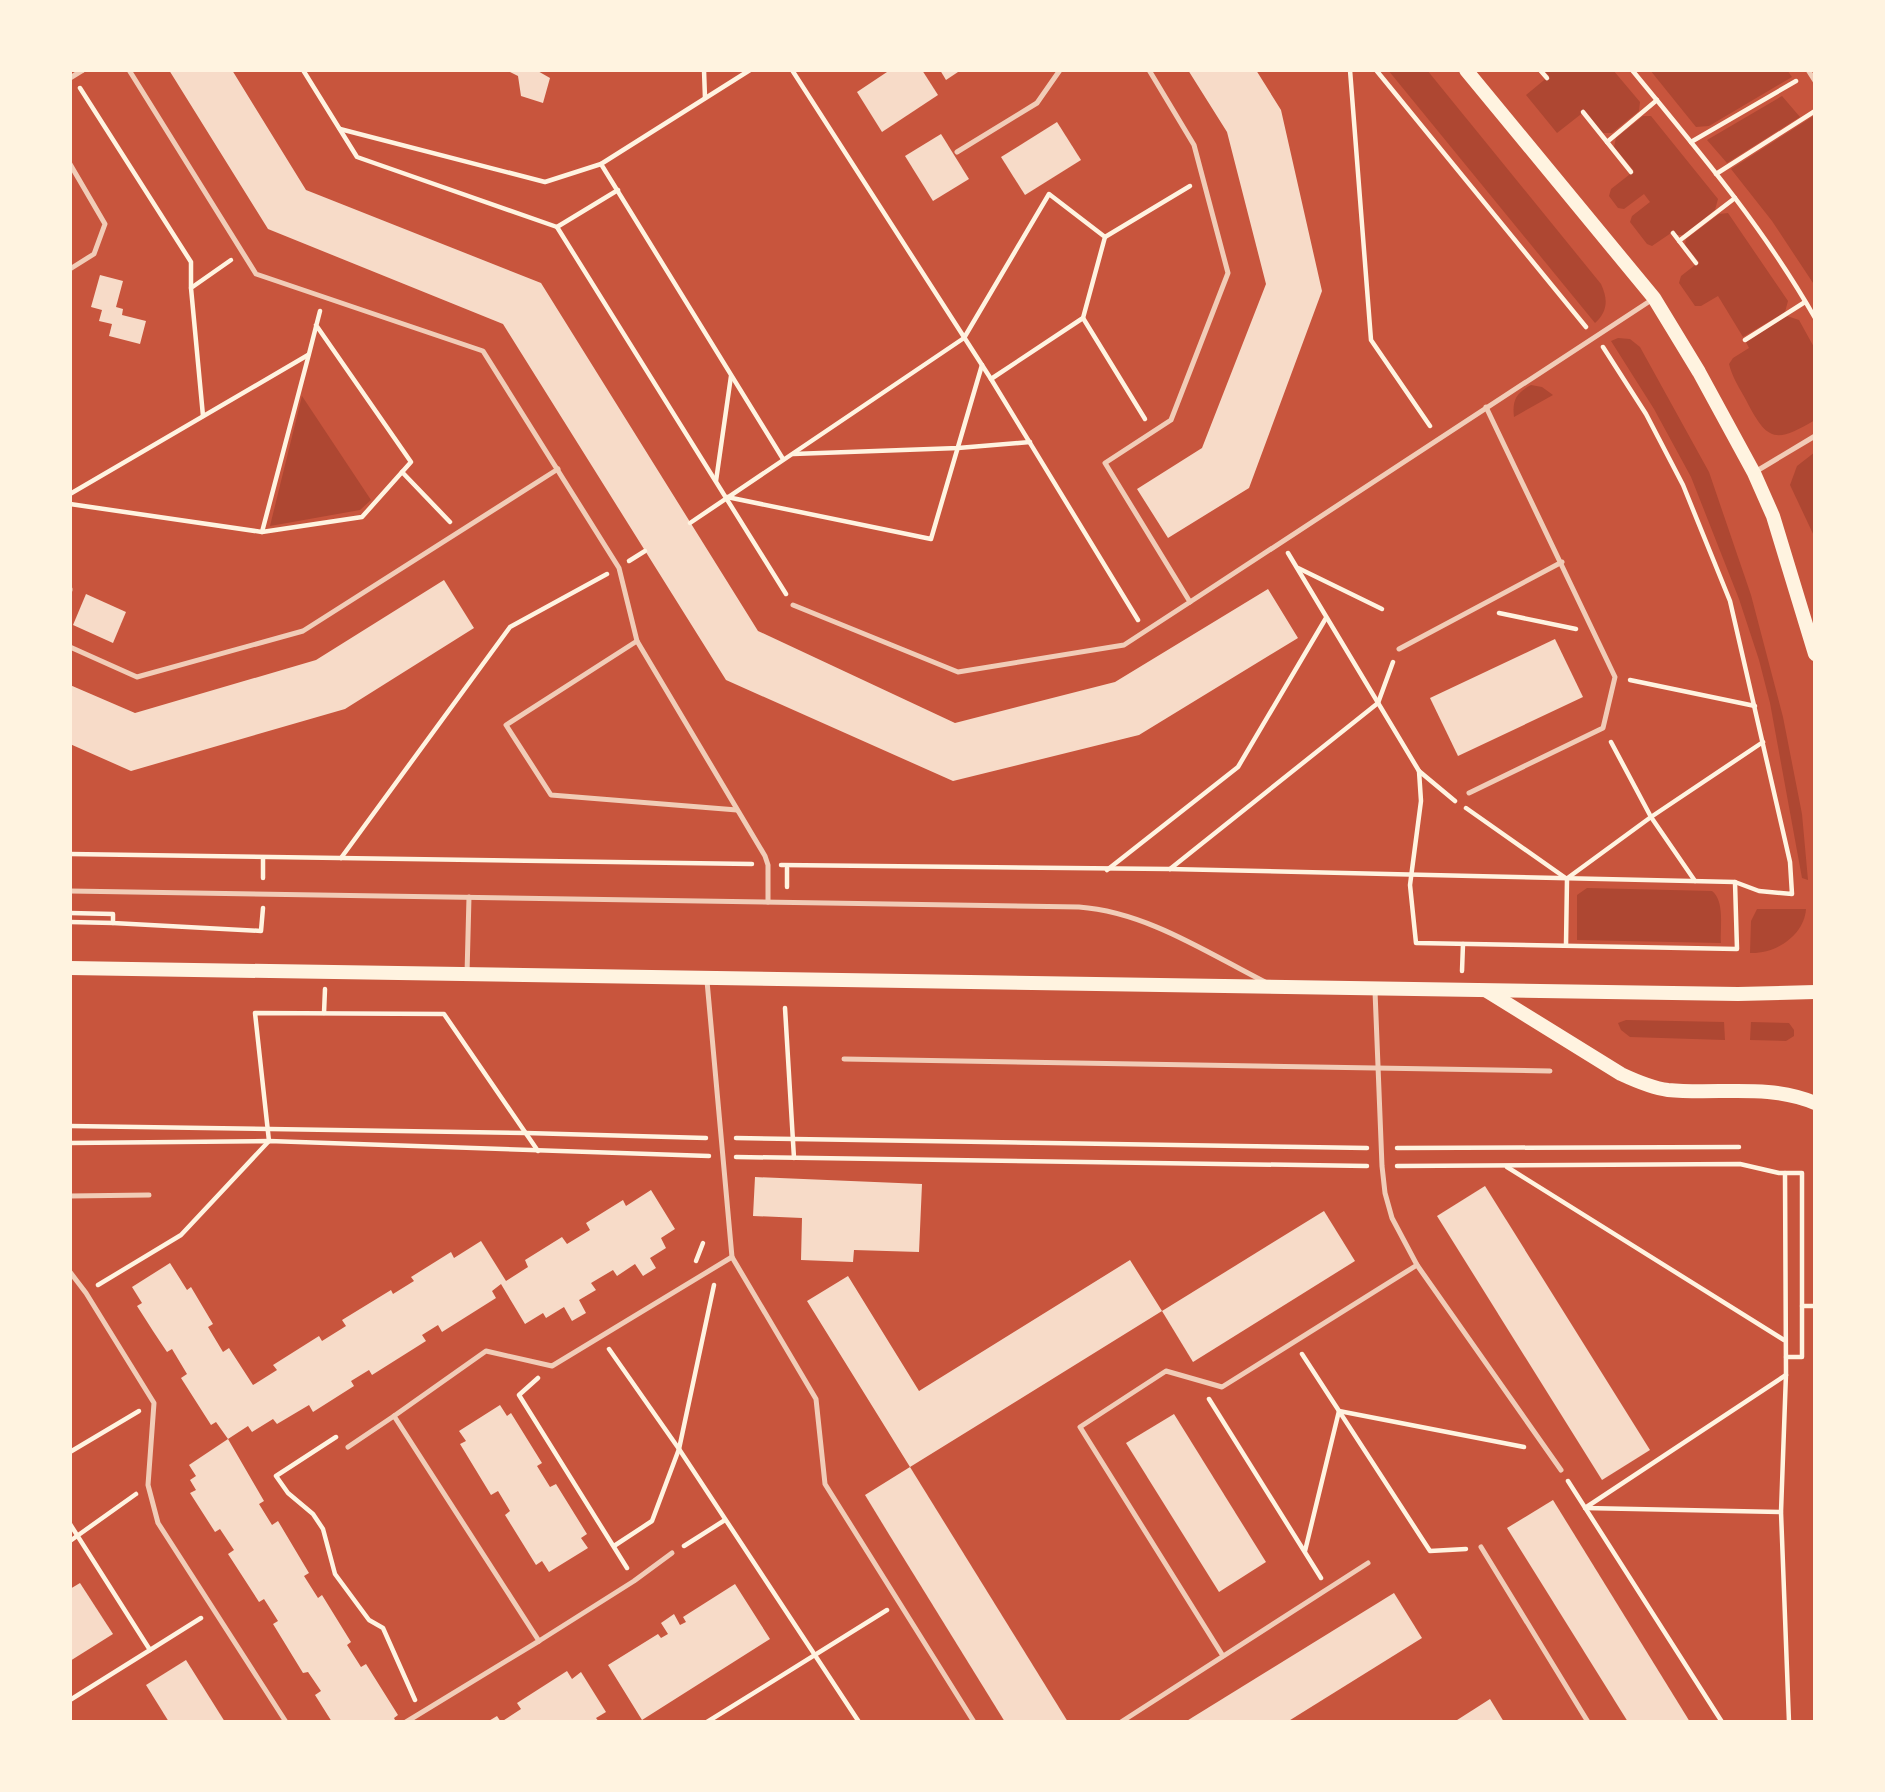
<svg xmlns="http://www.w3.org/2000/svg" width="1885" height="1792" viewBox="0 0 1885 1792" font-family="Mulish,sans-serif">
<rect width="100%" height="100%" fill="#c8553d"/>
<g fill="#ae4732">
<path d="M1388 70H1427L1601 284C1608 299 1608 311 1595 323Z"/>
<polygon points="1544,70 1613,70 1640,102 1639,111 1612,133 1603,133 1585,111 1557,133 1526,95 1549,76"/>
<polygon points="1650,70 1787,70 1792,77 1709,126 1696,127"/>
<polygon points="1782,96 1800,117 1727,163 1707,140"/>
<polygon points="1815,115 1815,286 1772,221 1731,169"/>
<polygon points="1643,116 1651,116 1718,199 1715,210 1683,235 1677,235 1674,231 1652,246 1647,244 1630,222 1632,216 1650,202 1644,194 1624,209 1618,208 1609,196 1611,189 1634,171 1614,147 1616,138"/>
<polygon points="1728,213 1788,301 1785,312 1743,337 1718,296 1701,306 1695,306 1679,283 1681,276 1699,262 1685,245 1686,239 1719,214"/>
<path d="M1787 316 1799 320 1815 349V420C1775 444 1767 441 1746 400 1740 389 1732 377 1729 364L1733 358 1749 348 1746 342Z"/>
<polygon points="1618,338 1630,339 1640,347 1709,472 1751,595 1783,717 1802,814 1808,880 1802,878 1770,703 1759,660 1739,599 1691,477 1654,409 1611,341"/>
<path d="M1531 385 1542 387 1553 395 1514 417C1512 400 1516 393 1531 385Z"/>
<polygon points="302,396 371,500 360,510 270,526"/>
<polygon points="1815,452 1815,538 1790,485 1797,466"/>
<path d="M1587 888 1712 891C1725 901 1720 928 1721 943L1577 940V895Z"/>
<path d="M1757 909H1806C1804 936 1775 954 1750 953L1751 921Z"/>
<polygon points="1626,1020 1724,1022 1725,1040 1630,1037 1621,1030 1618,1023"/>
<polygon points="1751,1022 1789,1023 1794,1030 1794,1036 1786,1041 1750,1040"/>
</g>
<g fill="#f7dbc8">
<polygon points="169,70 232,70 306,190 541,283 758,631 955,723 1115,682 1268,589 1298,638 1139,735 953,781 726,680 503,324 268,229"/>
<polygon points="506,70 536,70 550,78 543,103 521,96 518,76"/>
<polygon points="890,70 922,70 938,95 882,132 857,92"/>
<polygon points="940,70 961,70 946,80"/>
<polygon points="1188,70 1256,70 1281,110 1322,291 1249,488 1168,538 1137,489 1202,448 1266,284 1227,132"/>
<polygon points="1057,122 1081,160 1025,195 1001,157"/>
<polygon points="941,134 969,179 933,201 905,156"/>
<polygon points="100,275 123,281 116,307 123,309 122,315 146,321 140,344 109,336 112,324 99,321 102,310 91,307"/>
<polygon points="444,580 474,628 345,709 131,771 70,744 70,685 135,713 316,660"/>
<polygon points="86,594 126,612 113,643 73,625"/>
<polygon points="1555,639 1583,697 1458,756 1430,698"/>
<polygon points="755,1177 922,1184 919,1252 854,1250 853,1262 801,1260 802,1218 753,1216"/>
<polygon points="1485,1186 1650,1450 1602,1480 1437,1216"/>
<polygon points="651,1190 675,1229 661,1238 666,1248 650,1258 656,1268 643,1276 635,1264 617,1276 613,1270 591,1283 596,1290 579,1300 586,1313 572,1321 564,1307 546,1318 543,1313 525,1324 501,1284 492,1291 496,1298 442,1332 438,1325 422,1335 426,1341 372,1375 369,1370 351,1381 354,1386 313,1412 309,1405 277,1424 273,1419 252,1432 248,1426 228,1439 216,1422 211,1425 181,1378 187,1374 172,1349 167,1352 153,1331 137,1306 142,1303 132,1287 170,1263 187,1290 191,1287 213,1324 208,1327 223,1352 229,1348 253,1385 277,1370 273,1365 319,1336 322,1341 346,1326 342,1320 391,1290 393,1294 414,1281 411,1277 451,1252 454,1258 481,1241 506,1281 528,1267 525,1260 562,1237 567,1244 590,1230 586,1223 623,1200 626,1206"/>
<polygon points="1324,1211 1355,1261 1193,1362 1162,1311"/>
<polygon points="1130,1260 1162,1311 910,1467 807,1301 848,1276 919,1391"/>
<polygon points="500,1405 507,1416 511,1413 542,1463 537,1466 550,1487 556,1484 587,1534 581,1538 588,1548 549,1572 542,1561 536,1565 505,1515 510,1511 498,1491 491,1495 460,1444 466,1441 459,1431"/>
<polygon points="1174,1414 1266,1562 1219,1592 1126,1443"/>
<polygon points="228,1439 264,1501 259,1504 272,1525 278,1521 309,1573 304,1576 318,1598 322,1595 351,1642 347,1645 361,1667 366,1664 398,1715 394,1718 396,1722 332,1722 315,1695 321,1691 308,1672 303,1673 273,1624 278,1621 264,1599 259,1602 228,1554 234,1550 220,1529 215,1532 190,1493 196,1490 190,1480 196,1476 189,1465"/>
<polygon points="910,1467 1068,1722 1005,1722 890,1536 865,1495"/>
<polygon points="1553,1500 1690,1722 1628,1722 1507,1528"/>
<polygon points="80,1583 113,1634 70,1661 70,1589"/>
<polygon points="735,1584 770,1639 642,1720 608,1665 658,1634 661,1638 668,1634 661,1623 674,1614 680,1625 686,1622 683,1617"/>
<polygon points="1394,1593 1422,1638 1287,1722 1185,1722"/>
<polygon points="186,1660 225,1722 169,1722 146,1685"/>
<polygon points="567,1671 572,1679 581,1672 606,1712 596,1718 599,1722 487,1722 497,1716 501,1722 521,1709 517,1703"/>
<polygon points="1490,1699 1504,1722 1454,1722"/>
</g>
<g fill="none" stroke-linecap="round" stroke-linejoin="round">
<g stroke="#fff3e0" stroke-width="4.5">
<polyline points="303,70 357,157 557,227 618,190"/>
<polyline points="704,70 705,98"/>
<polyline points="750,70 601,164 783,459"/>
<polyline points="792,70 991,379 1138,620"/>
<polyline points="1350,70 1371,340 1430,426"/>
<polyline points="1376,70 1586,327"/>
<polyline points="1540,70 1547,78"/>
<path d="M1632 70C1697 149 1764 228 1815 318"/>
<polyline points="80,88 191,262 191,288"/>
<polyline points="1583,112 1631,172"/>
<polyline points="340,129 545,182 601,164"/>
<polyline points="1607,142 1657,100"/>
<polyline points="1691,142 1796,81"/>
<polyline points="1716,174 1815,111"/>
<polyline points="557,227 786,594"/>
<polyline points="1673,233 1696,263"/>
<polyline points="1105,237 1190,186"/>
<polyline points="1679,241 1735,198"/>
<polyline points="1083,318 1145,419"/>
<polyline points="316,325 411,462 362,517 262,532 309,354 320,311"/>
<polyline points="1745,340 1805,302"/>
<polyline points="203,416 191,288 231,260"/>
<polyline points="793,454 958,448 1030,442"/>
<polyline points="402,472 450,522"/>
<polyline points="716,481 731,376"/>
<polyline points="70,494 308,355"/>
<polyline points="727,497 931,539 982,365"/>
<polyline points="70,504 262,532"/>
<polyline points="690,523 964,338 1049,194 1105,237 1083,318 991,379"/>
<polyline points="1288,553 1419,771"/>
<polyline points="629,561 645,551"/>
<polyline points="1298,568 1382,609"/>
<polyline points="1499,613 1576,629"/>
<polyline points="1630,680 1755,706"/>
<polyline points="1611,742 1651,817 1695,881"/>
<polyline points="1455,801 1419,771 1421,801 1410,885 1416,943 1737,949 1735,882"/>
<polyline points="1466,808 1567,879"/>
<polyline points="70,854 752,864"/>
<polyline points="263,858 263,878"/>
<polyline points="341,858 510,627 607,574"/>
<polyline points="781,865 1169,869 1735,882 1759,891 1792,894 1790,862 1730,601 1683,485 1646,414 1603,347"/>
<polyline points="787,868 787,887"/>
<polyline points="1170,869 1378,703 1393,662"/>
<polyline points="1107,870 1238,767 1326,618"/>
<polyline points="1569,877 1651,817 1763,742"/>
<polyline points="70,913 113,914 113,923 261,931 263,908"/>
<polyline points="70,922 113,923"/>
<polyline points="1566,945 1567,879"/>
<polyline points="1462,971 1463,944"/>
<polyline points="785,1008 794,1158"/>
<polyline points="324,1013 325,989"/>
<polyline points="70,1126 526,1133 706,1138"/>
<polyline points="736,1138 1367,1148"/>
<polyline points="70,1143 269,1141 709,1156"/>
<polyline points="1397,1148 1739,1147"/>
<polyline points="736,1157 1367,1166"/>
<polyline points="1397,1166 1740,1164 1779,1173 1802,1173 1802,1357 1786,1357"/>
<polyline points="1507,1167 1784,1340"/>
<polyline points="1785,1173 1786,1374 1781,1512 1789,1722"/>
<polyline points="696,1261 703,1243"/>
<polyline points="98,1285 181,1235 269,1141 255,1013 444,1014 538,1151"/>
<polyline points="1802,1306 1815,1306"/>
<polyline points="609,1349 679,1449 859,1722"/>
<polyline points="1302,1354 1430,1551 1466,1549"/>
<polyline points="538,1378 519,1395 627,1568"/>
<polyline points="1209,1399 1321,1578"/>
<polyline points="336,1437 276,1476 288,1493 313,1514 323,1529 335,1574 369,1620 383,1628 415,1700"/>
<polyline points="70,1452 139,1411"/>
<polyline points="1568,1481 1722,1722"/>
<polyline points="1781,1512 1585,1508 1786,1375"/>
<polyline points="70,1524 150,1650 201,1618"/>
<polyline points="70,1541 136,1494"/>
<polyline points="614,1546 652,1521 679,1449 714,1285"/>
<polyline points="684,1546 725,1520"/>
<polyline points="1305,1551 1339,1411 1524,1447"/>
<polyline points="70,1700 150,1650"/>
<polyline points="707,1722 887,1610"/>
</g>
<g stroke="#f1ccb7" stroke-width="5">
<polyline points="129,70 256,274 483,351 619,568 637,641 765,856 768,865 768,902"/>
<polyline points="1808,70 1815,81"/>
<polyline points="70,78 83,70"/>
<polyline points="957,152 1037,103 1060,70"/>
<polyline points="70,164 105,224 94,254 70,269"/>
<polyline points="1755,472 1815,436"/>
<polyline points="70,589 70,590"/>
<polyline points="1190,602 1653,299"/>
<polyline points="793,605 958,672 1124,645 1190,602 1105,463 1171,420 1228,273 1194,145 1149,70"/>
<polyline points="637,641 506,725 551,795 737,810"/>
<polyline points="70,647 137,677 303,631 558,469"/>
<polyline points="1399,649 1562,562"/>
<polyline points="1469,793 1603,728 1615,677 1486,407"/>
<path d="M70 891 1079 907C1146 912 1206 952 1265 982"/>
<polyline points="467,974 469,897"/>
<polyline points="707,981 732,1257 816,1399 825,1484 974,1722"/>
<polyline points="1375,991 1382,1166 1385,1193 1392,1218 1417,1265 1561,1470"/>
<polyline points="844,1059 1550,1071"/>
<polyline points="70,1196 149,1195"/>
<polyline points="70,1272 86,1293 154,1403 148,1485 158,1523 286,1722"/>
<polyline points="348,1447 394,1416"/>
<polyline points="1481,1547 1588,1722"/>
<polyline points="539,1641 634,1581 672,1553"/>
<polyline points="1223,1656 1080,1427 1166,1371 1222,1387 1417,1265"/>
<polyline points="406,1722 539,1641 394,1416 486,1351 552,1366 732,1257"/>
<polyline points="1121,1722 1368,1563"/>
</g>
<g stroke="#fff3e0" stroke-width="14">
<polyline points="1466,70 1654,298 1699,372 1754,473 1773,516 1815,654"/>
<polyline points="70,968 1738,994 1815,992"/>
<path d="M1487 991 1621 1074C1636 1081 1652 1088 1668 1090 1717 1095 1768 1083 1815 1103"/>
</g>
</g>
<rect width="1885" height="1792" fill="none" stroke="#fff3e0" stroke-width="144"/>
</svg>
